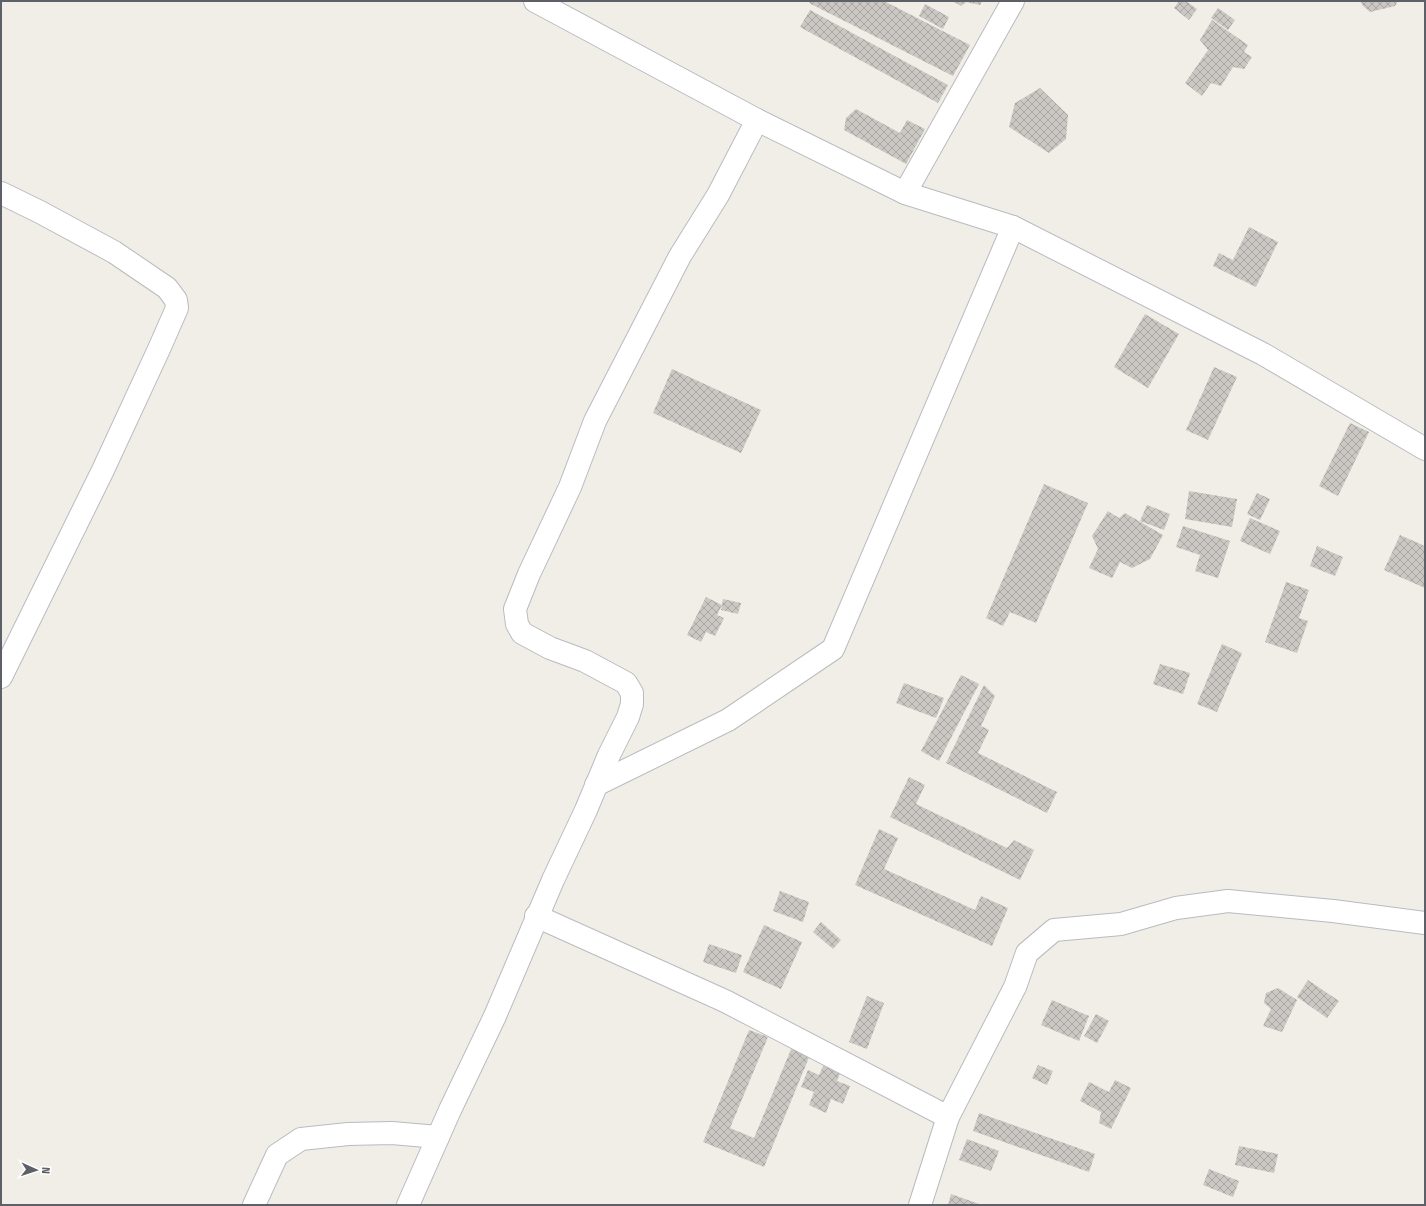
<svg xmlns="http://www.w3.org/2000/svg" width="1426" height="1206" viewBox="0 0 1426 1206" font-family="'Fira Sans Condensed',sans-serif">
<defs>
<pattern id="building-cross-hatch" width="8" height="8" patternUnits="userSpaceOnUse"><rect width="8" height="8" fill="#cbc8c3"/><path d="M0 0l8 8M0 8l8-8" fill="none" stroke="#a8a6a2"/></pattern>
</defs>
<rect width="100%" height="100%" fill="#f0eee6"/>
<g fill="url(#building-cross-hatch)">
<polygon points="811,1 884,1 970,45 953,76 809,3"/>
<polygon points="952,1 982,1 980,5 966,2 961,6"/>
<polygon points="1179,1 1186,1 1197,9 1189,20 1174,8"/>
<polygon points="1360,1 1398,1 1395,6 1370,12 1363,6"/>
<polygon points="925,4 949,17 943,29 919,16"/>
<polygon points="1218,8 1235,20 1228,30 1211,18"/>
<polygon points="810,10 948,85 938,103 800,27"/>
<polygon points="1212,20 1248,45 1244,52 1252,57 1244,69 1233,67 1221,86 1211,83 1202,96 1185,83 1208,50 1200,40"/>
<polygon points="1040,88 1068,115 1066,139 1049,153 1009,127 1015,103"/>
<polygon points="856,109 900,133 907,120 925,129 906,164 844,130 846,118"/>
<polygon points="1249,227 1278,242 1256,287 1213,266 1219,253 1233,260"/>
<polygon points="1145,314 1179,334 1148,388 1114,367"/>
<polygon points="1214,367 1237,377 1208,440 1186,430"/>
<polygon points="672,369 761,410 741,453 653,413"/>
<polygon points="1350,423 1369,432 1338,496 1319,486"/>
<polygon points="1044,484 1088,503 1036,623 1010,612 1003,626 986,618"/>
<polygon points="1189,491 1237,499 1232,527 1185,519"/>
<polygon points="1257,493 1270,499 1260,520 1247,514"/>
<polygon points="1147,505 1170,514 1164,530 1140,521"/>
<polygon points="1108,511 1119,518 1125,513 1163,535 1150,559 1132,568 1120,562 1112,578 1089,568 1098,549 1092,536"/>
<polygon points="1250,518 1280,531 1270,554 1240,541"/>
<polygon points="1183,526 1230,541 1218,578 1195,571 1200,555 1176,547"/>
<polygon points="1400,535 1425,546 1425,588 1384,570"/>
<polygon points="1317,546 1343,557 1335,576 1310,566"/>
<polygon points="1286,582 1309,590 1299,618 1308,621 1297,653 1265,642"/>
<polygon points="706,597 722,605 717,615 724,618 715,636 706,632 701,642 687,635"/>
<polygon points="723,599 741,603 738,614 721,610"/>
<polygon points="1222,644 1242,653 1217,712 1197,704"/>
<polygon points="1160,664 1190,673 1183,694 1153,684"/>
<polygon points="961,675 979,684 939,761 921,751"/>
<polygon points="904,683 944,698 936,718 896,703"/>
<polygon points="984,685 995,696 981,726 989,730 978,753 1057,792 1047,813 946,763"/>
<polygon points="909,777 925,785 916,804 1007,848 1014,840 1034,850 1020,880 890,817"/>
<polygon points="879,829 898,838 884,869 975,910 981,896 1008,908 992,946 855,885"/>
<polygon points="780,891 809,902 803,922 773,911"/>
<polygon points="821,922 841,940 833,949 813,932"/>
<polygon points="764,925 802,942 781,989 743,972"/>
<polygon points="709,944 742,955 736,973 703,962"/>
<polygon points="1308,980 1339,1001 1327,1018 1297,997"/>
<polygon points="1278,988 1297,1000 1282,1032 1263,1026 1271,1009 1264,1003 1266,993"/>
<polygon points="867,996 884,1003 867,1049 849,1042"/>
<polygon points="1052,1000 1089,1016 1079,1041 1041,1025"/>
<polygon points="1096,1014 1109,1021 1097,1043 1084,1036"/>
<polygon points="749,1030 768,1037 730,1128 754,1138 792,1047 810,1055 764,1167 703,1142"/>
<polygon points="824,1064 841,1071 837,1081 850,1086 843,1104 831,1099 826,1113 809,1105 814,1092 801,1087 808,1070 819,1075"/>
<polygon points="1038,1065 1053,1071 1047,1085 1032,1078"/>
<polygon points="1115,1080 1131,1088 1111,1129 1099,1123 1101,1112 1080,1101 1089,1082 1109,1092"/>
<polygon points="979,1113 1095,1154 1089,1172 973,1131"/>
<polygon points="967,1139 999,1151 991,1171 959,1160"/>
<polygon points="1239,1146 1278,1154 1274,1173 1235,1165"/>
<polygon points="1209,1169 1239,1181 1233,1197 1203,1185"/>
<polygon points="951,1194 982,1205 948,1205"/>
</g>
<g fill="none" stroke-linecap="round" stroke-linejoin="round">
<g stroke="#b8bbc0" stroke-width="24">
<g id="minor">
<polyline points="535,1 757,120 905,193 1013,227 1263,354 1425,449"/>
<polyline points="1,193 40,212 114,252 167,288 176,300 177,308 159,349 103,470 1,677"/>
<polyline points="905,193 1013,1"/>
<polyline points="596,785 728,720 833,649 1013,227"/>
<polyline points="536,916 725,1001 948,1117 1015,987 1027,953 1054,930 1121,924 1176,908 1228,901 1333,911 1425,923"/>
<polyline points="254,1205 277,1155 301,1139 348,1134 392,1133 438,1137"/>
<polyline points="408,1205 450,1110 495,1016 553,880 586,810 609,755 628,717 632,704 632,693 626,683 585,661 550,648 522,633 517,624 515,609 529,574 570,487 595,421 680,256 718,195 757,120"/>
<polyline points="920,1205 948,1117"/>
</g>
</g>
<use href="#minor" stroke="#fff" stroke-width="22"/>
</g>
<rect width="1426" height="1206" fill="none" stroke="#5d6167" stroke-width="4"/>
<g transform="translate(36 1170) rotate(93)" stroke="#ffffff" stroke-width="3" paint-order="stroke">
<path d="M0-3L7 15L0 10L-7 15Z" fill="#5d6167"/>
<text y="-6" font-size="11" font-weight="bold" text-anchor="middle" fill="#5d6167">N</text>
</g>
</svg>
